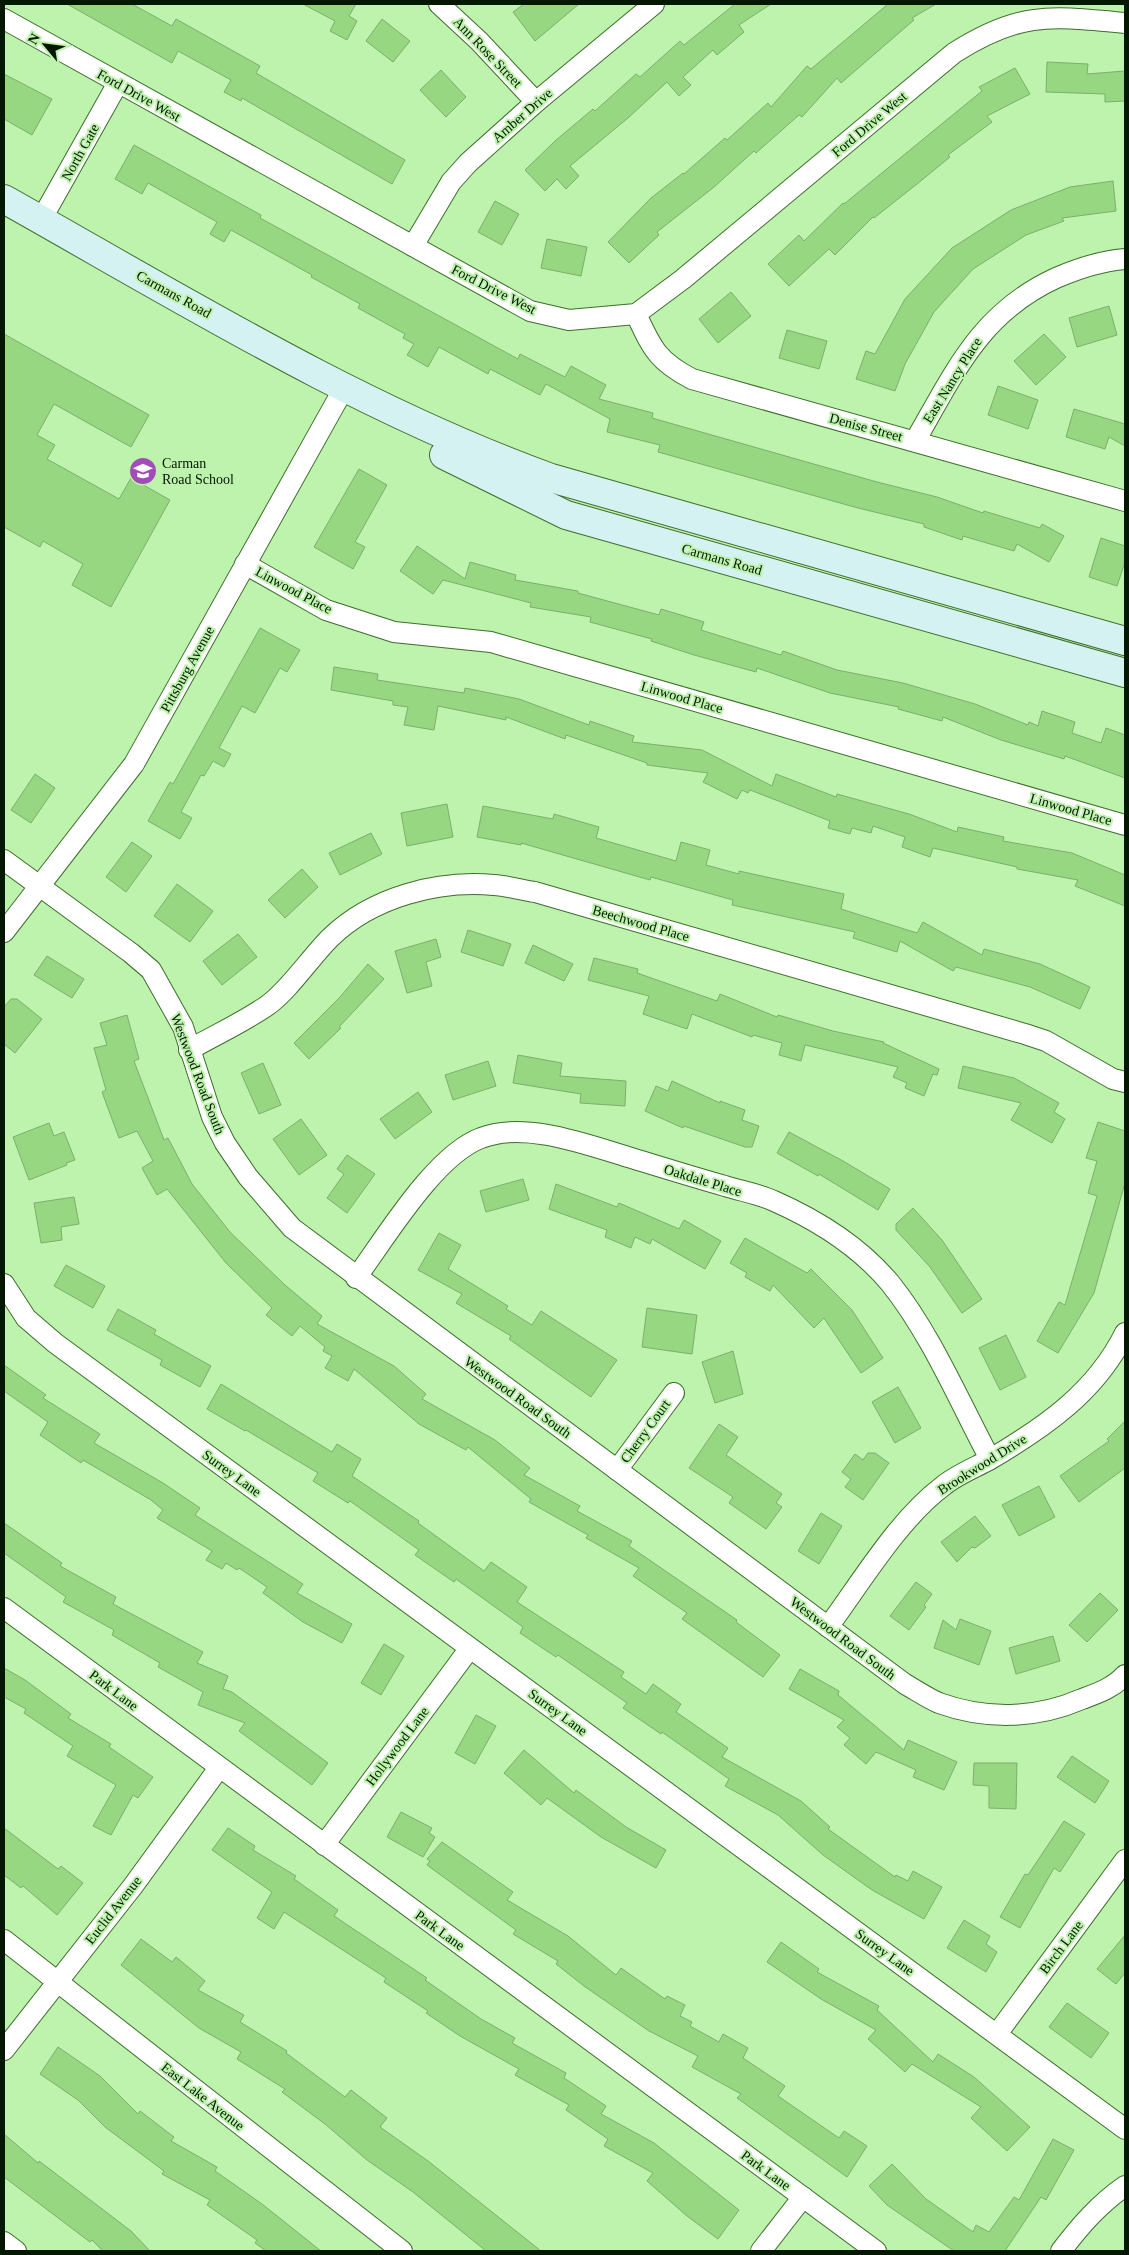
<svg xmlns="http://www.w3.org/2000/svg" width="1129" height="2255" viewBox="0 0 1129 2255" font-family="'Times New Roman',serif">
<rect width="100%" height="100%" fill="#bdf3ac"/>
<g fill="#97d782" stroke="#7caf6b">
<polygon points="67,4 132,4 172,26 176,19 260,66 256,73 405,160 392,184 242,98 241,101 224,92 231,80 178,51 172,63"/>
<polygon points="303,4 356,4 349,16 357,21 347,40 330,31 335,21"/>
<polygon points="524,4 579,4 535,41 513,12"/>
<polygon points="735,4 771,4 739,25 744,32 717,55 713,50 683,77 691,85 679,96 667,82 628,118 570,166 579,176 566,189 557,179 545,191 525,170 555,141 593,109 595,111 636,74 640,77 680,41 684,45"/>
<polygon points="888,4 936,4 912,18 914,20 841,83 837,78 802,117 799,115 756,153 754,151 714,187 657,232 659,235 629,263 608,242 651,198 683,173 684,174 725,138 727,140 768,103 771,107 807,66 811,69"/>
<polygon points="382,19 410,41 393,62 366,41"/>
<polygon points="1047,62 1088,64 1087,74 1125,71 1125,101 1105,102 1105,94 1046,92"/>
<polygon points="1015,68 1030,94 987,116 992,122 948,155 950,157 917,184 874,218 873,217 835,255 829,249 789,286 768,264 799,235 804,241 843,203 844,204 982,91 979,87"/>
<polygon points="441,70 466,97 446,117 420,90"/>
<polygon points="4,74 52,99 32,135 4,119"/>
<polygon points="134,145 261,215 260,218 518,359 520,354 565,377 571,366 606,385 599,399 653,413 652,418 877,482 937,497 983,513 984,511 1040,528 1042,524 1064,536 1049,562 1017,544 1014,551 963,536 962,540 924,527 924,524 858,508 658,452 660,445 607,432 610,419 546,384 540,395 490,369 488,374 439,347 428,367 407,355 414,344 403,338 405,334 358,308 360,304 311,277 312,275 231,230 224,242 210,234 217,222 148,183 142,194 115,179"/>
<polygon points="1113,181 1116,211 1062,218 1064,221 1026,235 973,269 934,312 905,364 895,391 856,379 866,351 875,354 905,299 952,248 1011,210 1070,187"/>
<polygon points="495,201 519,214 502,245 478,232"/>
<polygon points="547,239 587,247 581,276 541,268"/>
<polygon points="731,292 751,316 718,343 699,319"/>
<polygon points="1109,306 1117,335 1077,347 1069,318"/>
<polygon points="787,330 827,341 819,369 779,358"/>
<polygon points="4,334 149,415 131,447 54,404 37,435 55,445 47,459 119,499 131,478 170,500 111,607 72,585 83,564 43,541 40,547 4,527"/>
<polygon points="1044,334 1066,357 1036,385 1014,361"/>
<polygon points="998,386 1038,400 1028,429 988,415"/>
<polygon points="1074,409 1125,424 1125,446 1109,437 1105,449 1066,437"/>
<polygon points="359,469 387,485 355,542 365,547 353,569 314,547"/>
<polygon points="1101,538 1125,546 1125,562 1117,586 1089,577"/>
<polygon points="417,546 465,579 470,562 516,575 515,580 578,591 578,593 659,615 661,609 704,622 701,630 781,655 783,651 837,670 903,683 975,704 1028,725 1029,722 1038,726 1042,711 1075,722 1072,733 1101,743 1106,728 1125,735 1125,778 1065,756 1064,759 1001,740 943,717 942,721 898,709 899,707 830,693 757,668 756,672 694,655 651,641 652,639 590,622 591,617 530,607 531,603 443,580 433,594 400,571"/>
<polygon points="260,628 300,650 287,672 280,668 255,713 242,706 219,748 231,754 224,767 213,761 204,776 201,775 181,812 192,818 180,839 148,821 170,782 173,784"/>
<polygon points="334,667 378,674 377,680 464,693 465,688 519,699 589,725 590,721 634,736 632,742 702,750 772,786 776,774 836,797 837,794 909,814 957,832 958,827 1004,837 1003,841 1072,853 1125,875 1125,906 1075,886 1078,880 1017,869 1017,867 933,848 930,857 902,847 905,837 873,826 871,833 852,828 850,834 828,828 830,821 750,790 748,793 742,790 737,799 703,782 708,773 647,765 647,763 566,735 565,739 506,717 506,720 438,706 434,730 404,725 408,707 393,705 393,701 331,690"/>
<polygon points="35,774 55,788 31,823 11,810"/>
<polygon points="447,804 453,837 407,846 401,813"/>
<polygon points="483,806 553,819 554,814 599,827 596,838 676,861 681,842 710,850 706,865 739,874 739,871 844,894 841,909 917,933 923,922 982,955 984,949 1040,964 1090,987 1080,1009 1030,987 956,967 953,971 900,941 897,952 853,938 855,932 732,905 733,900 651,877 650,880 521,843 521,845 477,837"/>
<polygon points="371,833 382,854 340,875 329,853"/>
<polygon points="132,842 152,856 126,892 106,877"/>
<polygon points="302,869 318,887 285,918 268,900"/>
<polygon points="177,884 213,911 190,942 154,916"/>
<polygon points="468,930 511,944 503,966 461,952"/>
<polygon points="238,934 257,957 222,985 203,961"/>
<polygon points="436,939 441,957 426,962 432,986 407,993 395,951"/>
<polygon points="533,945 573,964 564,981 525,963"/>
<polygon points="47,956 84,979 72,998 34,975"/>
<polygon points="594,958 638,969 637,973 717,1001 720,994 777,1017 778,1015 833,1031 884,1042 883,1043 939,1069 937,1075 933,1074 924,1096 905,1088 907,1083 893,1077 898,1067 805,1045 801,1061 779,1055 782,1043 753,1035 752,1037 692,1014 687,1029 643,1014 649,996 588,980"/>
<polygon points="368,964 384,979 339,1027 341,1028 309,1059 294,1043 340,997"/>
<polygon points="11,999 17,999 42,1019 15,1053 4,1044 4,1007"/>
<polygon points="127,1015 139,1059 134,1061 164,1140 168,1138 192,1184 230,1232 285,1285 322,1316 317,1324 394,1366 426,1394 422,1399 495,1440 530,1468 524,1475 580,1506 577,1511 632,1541 629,1546 737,1620 736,1622 780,1655 763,1677 682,1619 687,1613 633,1576 639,1568 586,1538 588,1535 529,1502 531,1499 468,1447 466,1450 419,1424 354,1369 348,1381 325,1368 332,1356 323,1351 325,1347 300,1326 292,1336 266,1315 272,1308 226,1263 167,1189 157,1195 142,1168 153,1161 137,1131 119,1138 102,1092 106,1090 94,1048 107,1045 100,1023"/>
<polygon points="518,1055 562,1063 560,1076 626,1081 625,1106 580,1103 581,1094 513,1083"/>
<polygon points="488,1061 496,1086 453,1100 445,1075"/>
<polygon points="263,1063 281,1105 259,1114 241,1073"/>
<polygon points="963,1066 1014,1078 1059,1103 1054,1112 1065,1119 1052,1143 1011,1120 1021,1103 958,1088"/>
<polygon points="672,1081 720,1103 720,1101 745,1110 742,1120 759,1126 752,1147 745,1147 684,1126 683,1128 645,1111 656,1086 668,1091"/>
<polygon points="418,1092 432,1112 395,1139 380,1119"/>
<polygon points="301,1119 327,1155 299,1175 273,1139"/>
<polygon points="1098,1122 1125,1131 1125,1183 1094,1293 1058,1353 1037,1341 1059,1302 1065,1305 1097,1196 1088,1193 1097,1161 1086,1158"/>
<polygon points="49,1123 54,1136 64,1132 75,1160 66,1163 67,1165 29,1180 13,1137"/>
<polygon points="789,1132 843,1161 890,1189 878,1210 819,1174 818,1176 777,1153"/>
<polygon points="347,1155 375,1174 347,1213 327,1198 344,1174 337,1169"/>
<polygon points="523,1179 529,1200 486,1212 480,1191"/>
<polygon points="556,1184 617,1207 619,1203 679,1229 684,1220 721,1241 705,1269 652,1239 650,1244 635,1237 631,1248 605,1237 607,1230 549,1209"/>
<polygon points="74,1197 79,1224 61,1227 62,1240 41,1243 34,1203"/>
<polygon points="913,1208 942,1240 982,1299 962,1313 930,1267 896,1230 896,1224"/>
<polygon points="439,1233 461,1245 448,1269 508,1306 506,1309 532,1325 541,1311 617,1360 591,1397 509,1339 511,1336 456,1303 462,1294 418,1270"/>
<polygon points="745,1238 807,1273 811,1269 852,1310 883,1358 861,1373 824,1318 814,1328 773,1285 770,1291 745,1277 747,1273 730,1263"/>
<polygon points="66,1265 105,1286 93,1308 54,1286"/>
<polygon points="647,1308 697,1315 692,1354 642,1347"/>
<polygon points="118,1309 156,1330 154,1334 211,1366 200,1387 160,1365 162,1360 107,1330"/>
<polygon points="1006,1335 1026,1377 1000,1390 979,1348"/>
<polygon points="733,1351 743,1394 715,1403 702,1362"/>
<polygon points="4,1365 46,1395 43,1398 100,1434 94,1443 163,1483 200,1508 195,1515 303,1584 297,1593 352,1624 342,1643 303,1622 263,1593 267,1587 239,1568 237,1570 226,1563 222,1569 206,1560 212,1551 157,1518 163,1510 151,1500 83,1460 81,1463 40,1435 48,1422 4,1391"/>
<polygon points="221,1384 332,1452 337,1444 361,1459 352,1476 419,1521 418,1523 484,1571 491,1562 527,1587 517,1602 624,1672 621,1677 646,1694 653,1684 681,1704 676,1712 728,1748 722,1757 801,1801 830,1827 828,1829 895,1877 896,1875 908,1881 913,1871 942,1887 924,1919 872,1890 823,1855 778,1815 725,1786 729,1779 662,1732 661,1734 623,1708 627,1703 558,1655 556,1657 520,1633 523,1627 456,1579 454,1582 415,1555 419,1550 350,1501 348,1503 313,1481 318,1473 246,1430 245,1431 207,1409"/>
<polygon points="898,1387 921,1428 895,1443 872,1402"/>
<polygon points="1125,1421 1125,1468 1079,1502 1060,1476 1109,1441 1107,1439"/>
<polygon points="719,1424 738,1437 726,1455 782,1494 776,1503 782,1507 766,1529 729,1503 733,1497 689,1468"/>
<polygon points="868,1453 875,1453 889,1463 863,1500 845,1487 851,1479 842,1472 855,1454 863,1460"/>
<polygon points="1039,1486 1055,1517 1019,1536 1002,1505"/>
<polygon points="821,1513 842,1526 819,1564 798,1551"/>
<polygon points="975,1516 991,1536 975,1548 972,1547 957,1562 941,1542"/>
<polygon points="4,1523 62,1563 60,1566 116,1597 113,1604 203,1652 197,1663 228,1676 223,1689 232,1692 328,1763 312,1785 239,1731 245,1723 198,1705 203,1692 158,1667 160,1663 112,1635 114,1630 63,1602 66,1597 4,1553"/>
<polygon points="916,1582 932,1594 924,1605 926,1607 909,1630 890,1616"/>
<polygon points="1100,1593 1118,1610 1087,1642 1069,1625"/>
<polygon points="960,1619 991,1631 979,1665 934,1648 943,1620 956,1630"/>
<polygon points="1053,1636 1060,1661 1016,1674 1009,1648"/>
<polygon points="384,1644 404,1656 381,1695 361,1683"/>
<polygon points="4,1668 25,1680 71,1714 68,1718 111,1744 109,1747 153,1777 138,1798 133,1795 111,1835 93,1826 116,1785 67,1756 73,1746 24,1713 26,1709 4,1697"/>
<polygon points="800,1669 839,1691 838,1695 904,1750 908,1740 957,1762 944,1790 913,1777 916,1770 876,1752 866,1764 844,1745 850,1738 837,1727 844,1720 789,1689"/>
<polygon points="476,1715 496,1726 475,1764 455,1753"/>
<polygon points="524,1750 574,1793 576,1790 626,1827 666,1850 656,1868 601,1837 547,1798 541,1805 504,1773"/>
<polygon points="1072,1756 1109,1781 1095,1803 1057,1777"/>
<polygon points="974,1763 1017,1763 1016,1809 989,1808 989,1786 973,1785"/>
<polygon points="401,1812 432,1828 429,1833 435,1837 423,1857 387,1837"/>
<polygon points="1064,1821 1085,1834 1060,1872 1054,1868 1020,1928 1000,1917 1025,1874 1028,1875"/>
<polygon points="4,1828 58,1869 61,1866 83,1883 57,1915 23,1886 21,1888 4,1875"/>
<polygon points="228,1828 255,1846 253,1850 296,1876 294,1879 338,1910 334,1916 427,1978 425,1980 481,2019 515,2038 512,2043 566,2073 564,2078 606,2106 601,2114 654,2143 739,2210 718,2239 687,2216 647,2181 653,2173 604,2146 608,2139 566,2110 569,2105 515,2075 519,2069 460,2036 426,2013 428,2011 384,1982 386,1978 284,1912 274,1929 257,1918 272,1892 212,1850"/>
<polygon points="442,1842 513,1892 507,1900 568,1936 616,1975 621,1968 665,1999 667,1996 685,2005 680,2016 692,2022 690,2026 719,2042 723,2034 748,2048 743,2058 785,2086 778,2096 839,2138 844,2131 867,2146 847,2177 737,2098 741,2094 692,2067 698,2056 649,2031 584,1986 556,1964 558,1961 513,1934 516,1930 427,1865 430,1861 427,1859"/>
<polygon points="964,1920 990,1936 986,1944 997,1952 986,1972 947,1948"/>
<polygon points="1125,1935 1125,1973 1116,1984 1097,1969"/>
<polygon points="141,1939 172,1962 176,1957 205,1981 198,1990 244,2015 240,2022 287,2051 286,2053 345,2097 351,2090 387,2118 380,2127 428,2161 541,2251 486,2251 413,2192 367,2160 325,2124 282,2092 285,2089 237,2059 241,2052 199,2028 121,1965"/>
<polygon points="781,1942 819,1969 817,1972 879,2006 877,2010 933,2062 938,2054 974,2077 1030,2127 1007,2151 971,2118 981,2107 912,2064 905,2072 868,2039 876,2030 821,1999 767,1962"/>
<polygon points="1067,2003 1109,2033 1091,2058 1049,2027"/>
<polygon points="58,2047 100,2076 138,2114 140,2111 174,2137 171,2141 217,2167 215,2171 262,2204 321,2251 266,2251 255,2243 257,2240 207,2205 210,2200 162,2174 164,2171 105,2127 78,2100 40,2074"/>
<polygon points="4,2134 38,2163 39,2161 131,2231 150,2251 103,2251 92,2240 90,2242 4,2177"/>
<polygon points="1053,2139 1074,2150 1046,2200 1041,2197 1005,2251 954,2251 887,2205 869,2186 892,2164 926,2199 973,2232 976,2225 989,2232 1014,2197 1019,2200"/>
</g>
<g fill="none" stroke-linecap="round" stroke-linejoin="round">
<g stroke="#3e6e2d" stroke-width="22">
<g id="street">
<polyline points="439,4 479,41 536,102"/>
<path d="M4 19 530 311 569 320 636 314 683 279 954 53C1020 11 1050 16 1125 23"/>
<polyline points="41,220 118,83"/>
<polyline points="413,246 451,182 468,163 536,102 654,4"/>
<path d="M636 314C652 348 657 361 692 379L1125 501"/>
<path d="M915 441C955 372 980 313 1056 278 1079 268 1100 261 1125 259"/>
<polyline points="245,564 326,610 394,632 491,642 1125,825"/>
<path d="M4 860 131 953 151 970 183 1027 212 1117 225 1143 248 1177 292 1228 905 1684C916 1690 927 1698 939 1703 986 1720 1036 1719 1082 1699 1098 1693 1113 1688 1125 1675"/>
<polyline points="4,932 134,764 344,388"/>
<path d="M189 1050C215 1035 244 1022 268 1005 288 991 311 957 330 938 372 897 437 880 494 885 508 886 522 890 535 892L1025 1034 1046 1041 1113 1079 1125 1082"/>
<path d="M356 1278C386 1237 435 1155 481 1138 524 1121 585 1144 628 1157 661 1167 693 1177 725 1186 741 1191 759 1194 774 1201 817 1220 859 1246 890 1283 931 1334 959 1401 990 1459"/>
<polyline points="4,1284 26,1318 55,1343 1125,2129"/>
<polyline points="617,1470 674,1393"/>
<polyline points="4,1608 876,2251"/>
<path d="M828 1627C862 1581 898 1520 943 1486 956 1475 974 1468 989 1460 1045 1427 1096 1392 1125 1333"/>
<polyline points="324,1845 470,1648"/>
<polyline points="4,1940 402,2251"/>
<polyline points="997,2034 1125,1860"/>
<polyline points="4,2050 133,1886 219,1768"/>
<polyline points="4,2242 16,2251"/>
<polyline points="761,2251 803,2197"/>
<path d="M1061 2251C1080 2226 1099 2204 1125 2186"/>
</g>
</g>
<g stroke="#3e6e2d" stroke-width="30">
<g id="secondary">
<path d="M4 199C182 299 358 408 551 478L1125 641"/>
<polyline points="444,455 566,515 1125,673"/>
</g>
</g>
<use href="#street" stroke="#fff" stroke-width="20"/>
<use href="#secondary" stroke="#d4f2f2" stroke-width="28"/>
</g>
<defs>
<g id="school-disc" transform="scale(1.4375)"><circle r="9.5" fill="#a14cb9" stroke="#bdf3ac"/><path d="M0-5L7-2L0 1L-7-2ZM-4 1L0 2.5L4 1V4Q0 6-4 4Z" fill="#fff"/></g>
</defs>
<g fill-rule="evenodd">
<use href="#school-disc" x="143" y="471"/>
</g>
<g text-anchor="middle" stroke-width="4" stroke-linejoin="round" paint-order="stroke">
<g font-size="14" fill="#041700" stroke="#bdf3ac">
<text transform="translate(488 52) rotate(46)" y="5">Ann Rose Street</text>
<text transform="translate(139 95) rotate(29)" y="5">Ford Drive West</text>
<text transform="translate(522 115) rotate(-41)" y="5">Amber Drive</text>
<text transform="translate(869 124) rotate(-40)" y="5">Ford Drive West</text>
<text transform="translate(80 152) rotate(-61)" y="5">North Gate</text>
<text transform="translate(494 289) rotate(27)" y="5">Ford Drive West</text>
<text transform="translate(174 294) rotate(29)" y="5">Carmans Road</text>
<text transform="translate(952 380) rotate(-58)" y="5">East Nancy Place</text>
<text transform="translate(866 427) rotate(15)" y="5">Denise Street</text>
<text transform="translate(722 559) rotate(16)" y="5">Carmans Road</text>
<text transform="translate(294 590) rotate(28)" y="5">Linwood Place</text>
<text transform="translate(187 669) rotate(-61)" y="5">Pittsburg Avenue</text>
<text transform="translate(682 697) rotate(16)" y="5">Linwood Place</text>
<text transform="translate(1071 809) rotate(16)" y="5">Linwood Place</text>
<text transform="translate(641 923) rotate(16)" y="5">Beechwood Place</text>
<text transform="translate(198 1074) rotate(69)" y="5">Westwood Road South</text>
<text transform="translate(703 1180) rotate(17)" y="5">Oakdale Place</text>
<text transform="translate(518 1397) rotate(36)" y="5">Westwood Road South</text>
<text transform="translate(645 1431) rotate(-54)" y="5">Cherry Court</text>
<text transform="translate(982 1464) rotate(-32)" y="5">Brookwood Drive</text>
<text transform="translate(232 1473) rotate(36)" y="5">Surrey Lane</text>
<text transform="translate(843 1638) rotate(37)" y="5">Westwood Road South</text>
<text transform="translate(114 1690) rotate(37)" y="5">Park Lane</text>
<text transform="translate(558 1712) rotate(36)" y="5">Surrey Lane</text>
<text transform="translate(397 1746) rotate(-53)" y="5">Hollywood Lane</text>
<text transform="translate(113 1910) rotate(-52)" y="5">Euclid Avenue</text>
<text transform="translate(440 1930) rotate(36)" y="5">Park Lane</text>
<text transform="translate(1061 1947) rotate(-53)" y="5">Birch Lane</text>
<text transform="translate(885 1952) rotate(36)" y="5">Surrey Lane</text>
<text transform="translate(203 2096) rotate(38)" y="5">East Lake Avenue</text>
<text transform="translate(766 2170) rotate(36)" y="5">Park Lane</text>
</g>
<g font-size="14" fill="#041700" stroke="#bdf3ac" text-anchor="start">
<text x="162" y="468">Carman<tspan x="162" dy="16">Road School</tspan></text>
</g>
</g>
<rect width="1129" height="2255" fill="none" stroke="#041700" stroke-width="10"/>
<g transform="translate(45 45) rotate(299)" stroke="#bdf3ac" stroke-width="4" paint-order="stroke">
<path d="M0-4L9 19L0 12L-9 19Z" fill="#041700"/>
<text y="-8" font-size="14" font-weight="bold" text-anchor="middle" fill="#041700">N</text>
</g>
</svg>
